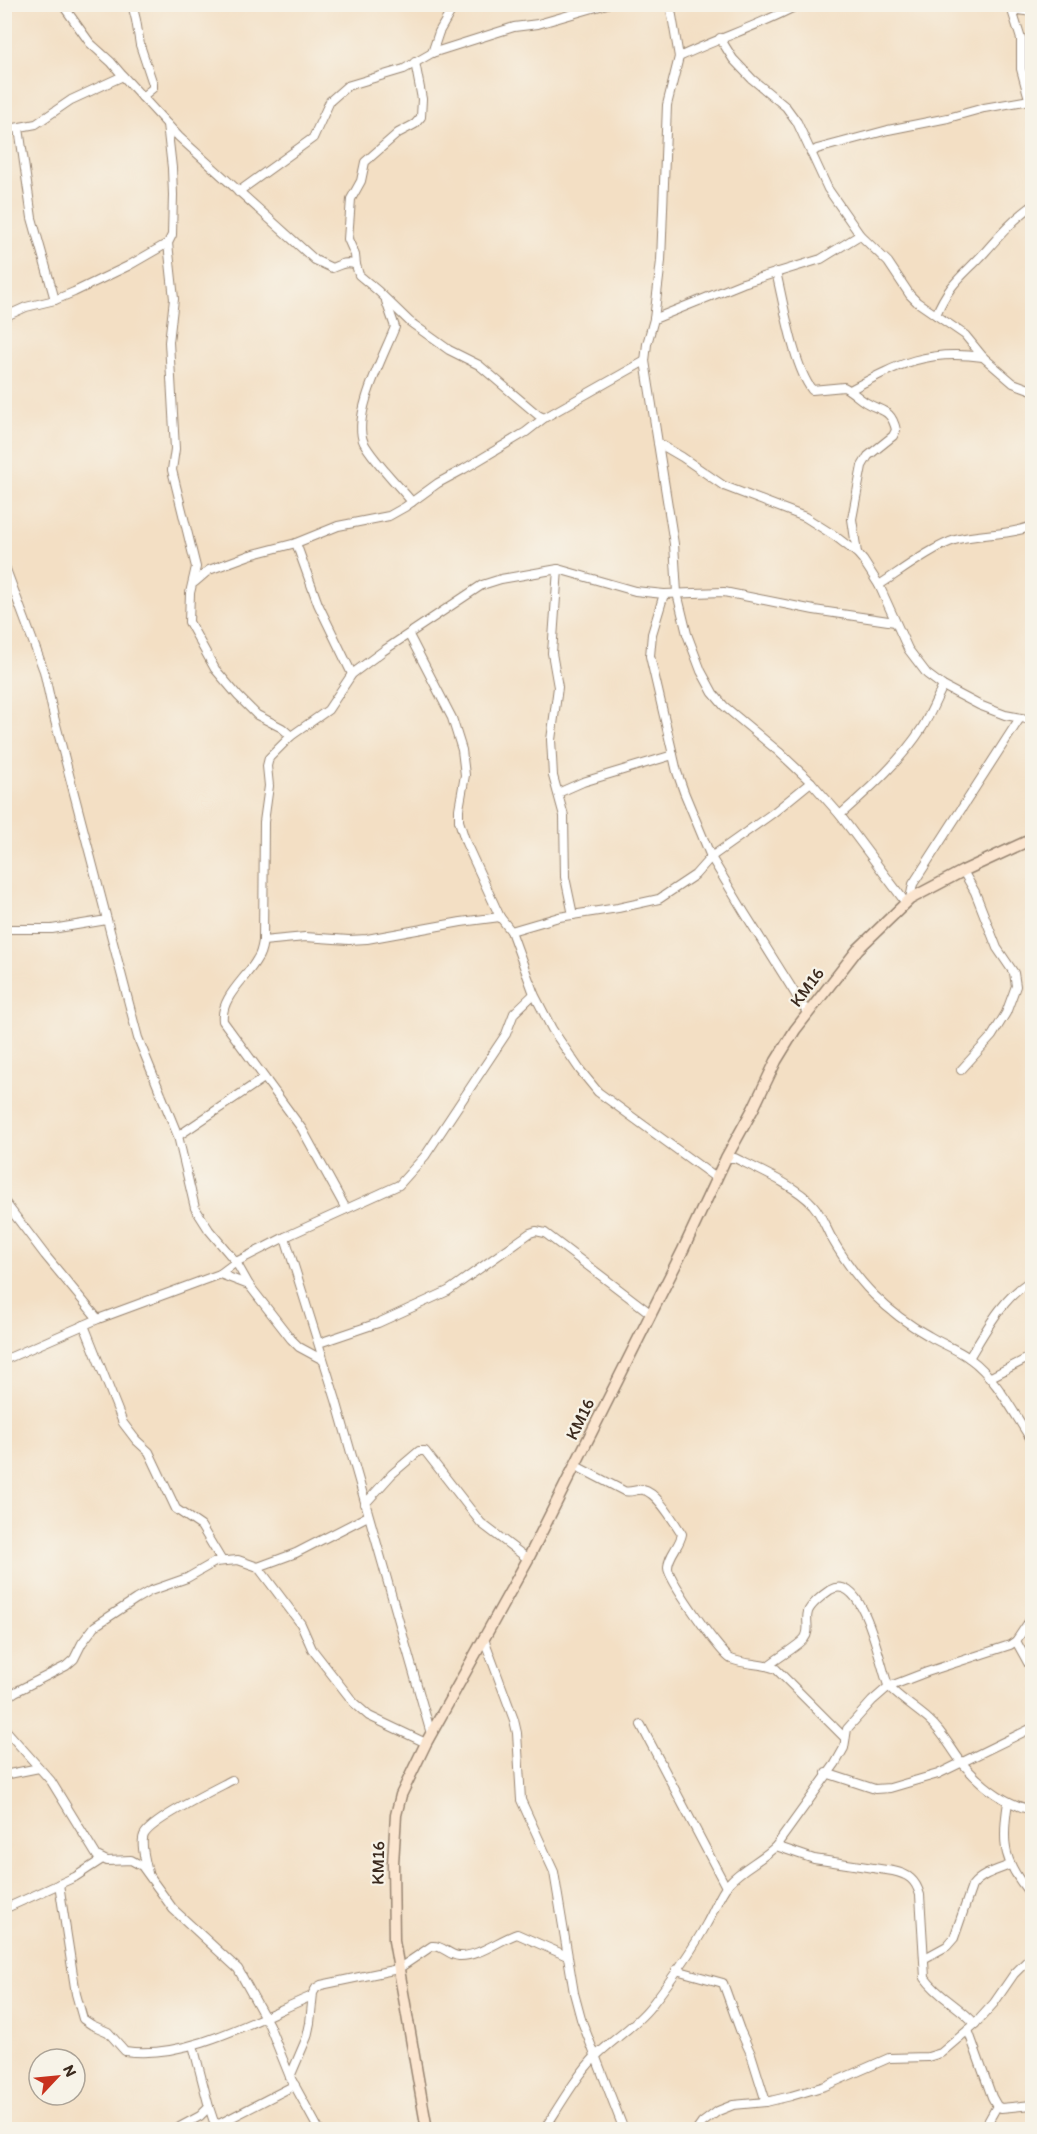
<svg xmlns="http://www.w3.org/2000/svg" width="1037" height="2134" viewBox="0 0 1037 2134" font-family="Itim,sans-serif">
<rect width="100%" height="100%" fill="#f7f3e8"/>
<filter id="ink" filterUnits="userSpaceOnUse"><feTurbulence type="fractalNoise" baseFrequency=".0167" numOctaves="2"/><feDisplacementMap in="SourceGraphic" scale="12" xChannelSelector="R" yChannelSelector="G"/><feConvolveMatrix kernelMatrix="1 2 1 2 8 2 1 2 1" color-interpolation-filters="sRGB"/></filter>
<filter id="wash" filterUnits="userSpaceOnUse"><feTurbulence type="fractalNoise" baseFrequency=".008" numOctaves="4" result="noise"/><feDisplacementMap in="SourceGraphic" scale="24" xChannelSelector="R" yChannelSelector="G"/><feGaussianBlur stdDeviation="1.35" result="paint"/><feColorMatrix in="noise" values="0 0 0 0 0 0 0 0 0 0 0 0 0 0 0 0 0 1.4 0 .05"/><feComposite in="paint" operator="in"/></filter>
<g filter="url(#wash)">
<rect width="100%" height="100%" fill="#f3dfc4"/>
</g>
<g filter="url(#ink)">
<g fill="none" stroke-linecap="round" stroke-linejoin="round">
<g stroke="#978471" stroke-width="10">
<g id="street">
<polyline points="62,4 90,43 111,62 123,76"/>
<polyline points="132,4 136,20 140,45 153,84 153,88 142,97"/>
<polyline points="670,4 679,57 667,105 661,261 654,319 647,344 645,361 674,544 677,593 687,634 701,671 713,693 724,706 779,752 811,782 840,815 906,903"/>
<polyline points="1010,4 1021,39 1021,69 1032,110"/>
<polyline points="1011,9 1032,12"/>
<polyline points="720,38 733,59 752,79 786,107 797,122 828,189 860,235 888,262 910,295 917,302 965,335 983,357 1013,383 1032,390"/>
<polyline points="432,53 439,32 455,4"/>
<path d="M679 57C719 38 761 25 800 4"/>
<polyline points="19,128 32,218 55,300"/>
<path d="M4 130 36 124 71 100 123 76 179 137 315 260 332 268C341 264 348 261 356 265L359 275 378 291 410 322 449 350 479 365 538 415 544 418 645 361"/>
<polyline points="811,153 817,149 888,130 948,118 984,108 1030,100"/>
<polyline points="238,192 313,138 330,101 347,86 404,69 432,53 514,27 538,24 607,4"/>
<polyline points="168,243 174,299 169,342 175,449 172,470 196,567 190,593 189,622 215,669 238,696 257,715 282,728 291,736"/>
<polyline points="356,265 355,255 348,239 351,199 361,181 365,162 398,133 415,124 421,117 422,99 415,62"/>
<path d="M776 272C784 304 793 365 812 390L844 387C852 391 857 397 865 402 881 412 891 408 896 430L893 436 868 456 862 466 852 519 857 553"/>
<path d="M386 301 395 327C385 353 351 416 364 443 373 460 399 486 412 502"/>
<path d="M936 315C949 283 963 276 985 252 1000 235 1014 219 1032 206"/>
<polyline points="4,317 26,307 55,300 74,292 128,266 168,243 172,235 173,195 172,168 167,124"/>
<polyline points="654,319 743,283 821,259 860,235"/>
<path d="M850 390C899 364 926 349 983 357"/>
<polyline points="658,443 682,457 724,486 805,517 835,536 857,553 863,560 879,585 908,649 927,674 943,686 979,705 1005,715 1032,720"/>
<polyline points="296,543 318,604 352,674"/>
<polyline points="4,564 44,671 54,717 138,1038 178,1136 195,1208 209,1230 236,1262 249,1285 291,1339 299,1347 323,1360"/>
<polyline points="558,569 552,653 558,687 551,740 552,757 553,776 564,816 565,877 573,915"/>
<polyline points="195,582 209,570 250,555 296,543 338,526 389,516 405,507 438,483 464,469 526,432 544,418"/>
<path d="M879 585C898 573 934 546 955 540 980 533 1007 536 1032 526"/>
<polyline points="664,594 652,634 650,656 677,772 684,792 711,857 744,912 808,1014"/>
<polyline points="409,635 452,718 462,750 465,775 459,809 459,821 466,843 500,917 511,931 534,994 552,1029 580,1070 598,1092 716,1178"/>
<polyline points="558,793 583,782 673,755"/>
<path d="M840 815C869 789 901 761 922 728 930 715 936 700 943 686"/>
<polyline points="910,899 913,884 1020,718"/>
<polyline points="10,929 52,929 107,920"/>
<polyline points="511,931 559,917 618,908 659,899 695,875 711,857 773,813 811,782"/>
<polyline points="263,941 305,937 349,940 367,939 461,922 500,917"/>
<polyline points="961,1070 992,1036 1006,1013 1016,986 1014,973 997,948 975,892 963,871"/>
<polyline points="178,1136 264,1078"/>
<path d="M726 1158H735C757 1169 798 1187 813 1205 821 1214 825 1226 831 1237 843 1258 857 1278 874 1295 890 1311 909 1325 929 1336 942 1344 957 1349 969 1358 997 1378 1014 1414 1032 1441"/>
<polyline points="4,1201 45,1255 98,1319"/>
<path d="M346 1209 302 1129 223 1021C220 997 247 978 257 959 261 954 262 947 263 941L264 822 269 786 267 766 269 758 291 736 328 710 352 674 383 651 482 585 501 579 558 569 635 591 664 594 724 592 814 610 895 622"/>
<polyline points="285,1237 336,1400 431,1734"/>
<polyline points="220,1274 249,1285"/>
<polyline points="84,1325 123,1423 136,1440 149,1452 176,1509 201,1526 222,1561"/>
<polyline points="319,1343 378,1323 448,1291 530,1233 536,1231 545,1233 650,1313"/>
<path d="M969 1358C986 1330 1003 1297 1032 1280"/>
<polyline points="4,1360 98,1319 220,1274 236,1262 285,1237 399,1185 425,1156 496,1049 506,1034 514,1013 534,994"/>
<polyline points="989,1378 1032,1356"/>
<path d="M576 1466 624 1491C631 1493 636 1489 643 1490 657 1492 674 1522 682 1534 680 1546 668 1555 668 1568 668 1579 721 1654 731 1659 745 1665 762 1663 776 1669L845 1738"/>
<polyline points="365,1504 392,1474 419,1451 425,1451 481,1523 528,1559"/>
<polyline points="258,1567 296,1553 368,1516"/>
<polyline points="484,1639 514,1720 517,1733 521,1800 554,1872 574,1993 581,2019 624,2130"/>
<polyline points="1016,1641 1032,1670"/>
<path d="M768 1666C777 1658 797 1647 804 1639 811 1631 805 1621 808 1612 810 1605 824 1594 830 1590 864 1571 880 1666 888 1685 892 1693 921 1712 929 1720 943 1732 951 1749 962 1763 981 1785 1004 1804 1032 1810"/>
<polyline points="4,1700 15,1692 66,1666 74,1659 82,1643 95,1626 136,1599 150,1591 187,1578 215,1562 238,1560 258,1567 301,1624 312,1649 354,1703 369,1716 426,1743"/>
<polyline points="641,1725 726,1887"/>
<polyline points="4,1728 51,1781 97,1856 107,1861 131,1860 142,1866 173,1909 238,1969 269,2025 290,2077 319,2130"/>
<polyline points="826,1773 875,1789 890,1788 938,1774 1032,1728"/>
<polyline points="4,1775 39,1768"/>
<path d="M1008 1802C1001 1846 1004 1863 1032 1896"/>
<path d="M776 1846 814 1859 893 1871C908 1874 916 1880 920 1895L925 1978C938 1997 960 2006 975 2024"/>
<path d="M148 1873C146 1863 140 1844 144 1835 151 1820 215 1789 232 1780"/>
<path d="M59 1884 76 1994 83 2019 92 2025 108 2032 125 2051C187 2060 257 2019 312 1996"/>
<polyline points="4,1909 75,1877 101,1860"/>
<path d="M925 1958 947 1946 954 1938 972 1886C981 1874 997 1870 1010 1865"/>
<polyline points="676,1970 723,1983 740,2030 751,2054 766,2102"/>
<polyline points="968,2030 992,2097 997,2106 1001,2108 1032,2105"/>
<path d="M290 2077 307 2037 310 2023 313 1993 316 1988 321 1985 398 1969 432 1946C443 1945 448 1955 459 1956 478 1957 499 1940 517 1934L567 1956"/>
<polyline points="209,2107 214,2122 219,2124 295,2085"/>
<polyline points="4,2129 5,2130"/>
<polyline points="174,2130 200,2116 209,2107 193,2045"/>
<path d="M544 2130C558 2108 579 2072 597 2055 615 2038 636 2025 651 2006 671 1980 692 1951 707 1923 715 1909 719 1895 729 1883 742 1868 762 1860 776 1846L835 1764 844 1748 847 1729 872 1701 888 1687 927 1672 1010 1645 1016 1641 1032 1617"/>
<polyline points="697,2130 702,2123 718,2111 733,2105 766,2102 791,2096 825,2086 889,2058 928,2057 941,2053 975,2024 994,2003 1014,1974 1032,1956"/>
<polyline points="981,2130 988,2122 997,2106"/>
</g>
</g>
<g stroke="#978471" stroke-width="13">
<polyline id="secondary" points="427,2130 394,1941 393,1863 396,1815 401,1795 426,1743 528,1559 682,1252 726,1158 753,1109 776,1061 795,1030 858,949 910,899 963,871 1032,839"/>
</g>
<use href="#street" stroke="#fff" stroke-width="8"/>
<use href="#secondary" stroke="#fbe5cf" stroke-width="10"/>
</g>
</g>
<g text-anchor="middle" stroke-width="4.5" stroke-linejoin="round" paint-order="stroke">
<g font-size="18" fill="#3b2a1e" stroke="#f7f3e8">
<text transform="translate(807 987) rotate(-53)" y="6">KM16</text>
<text transform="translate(580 1419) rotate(-64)" y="6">KM16</text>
<text transform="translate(378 1863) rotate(-89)" y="6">KM16</text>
</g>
</g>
<rect width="1037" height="2134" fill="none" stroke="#f7f3e8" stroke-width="24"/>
<g transform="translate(57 2077) rotate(64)"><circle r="28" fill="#f7f3e8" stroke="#aca397" stroke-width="1.5"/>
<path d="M0-4.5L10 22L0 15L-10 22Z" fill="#c8321e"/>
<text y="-9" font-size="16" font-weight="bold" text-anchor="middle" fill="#3b2a1e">N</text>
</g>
</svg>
